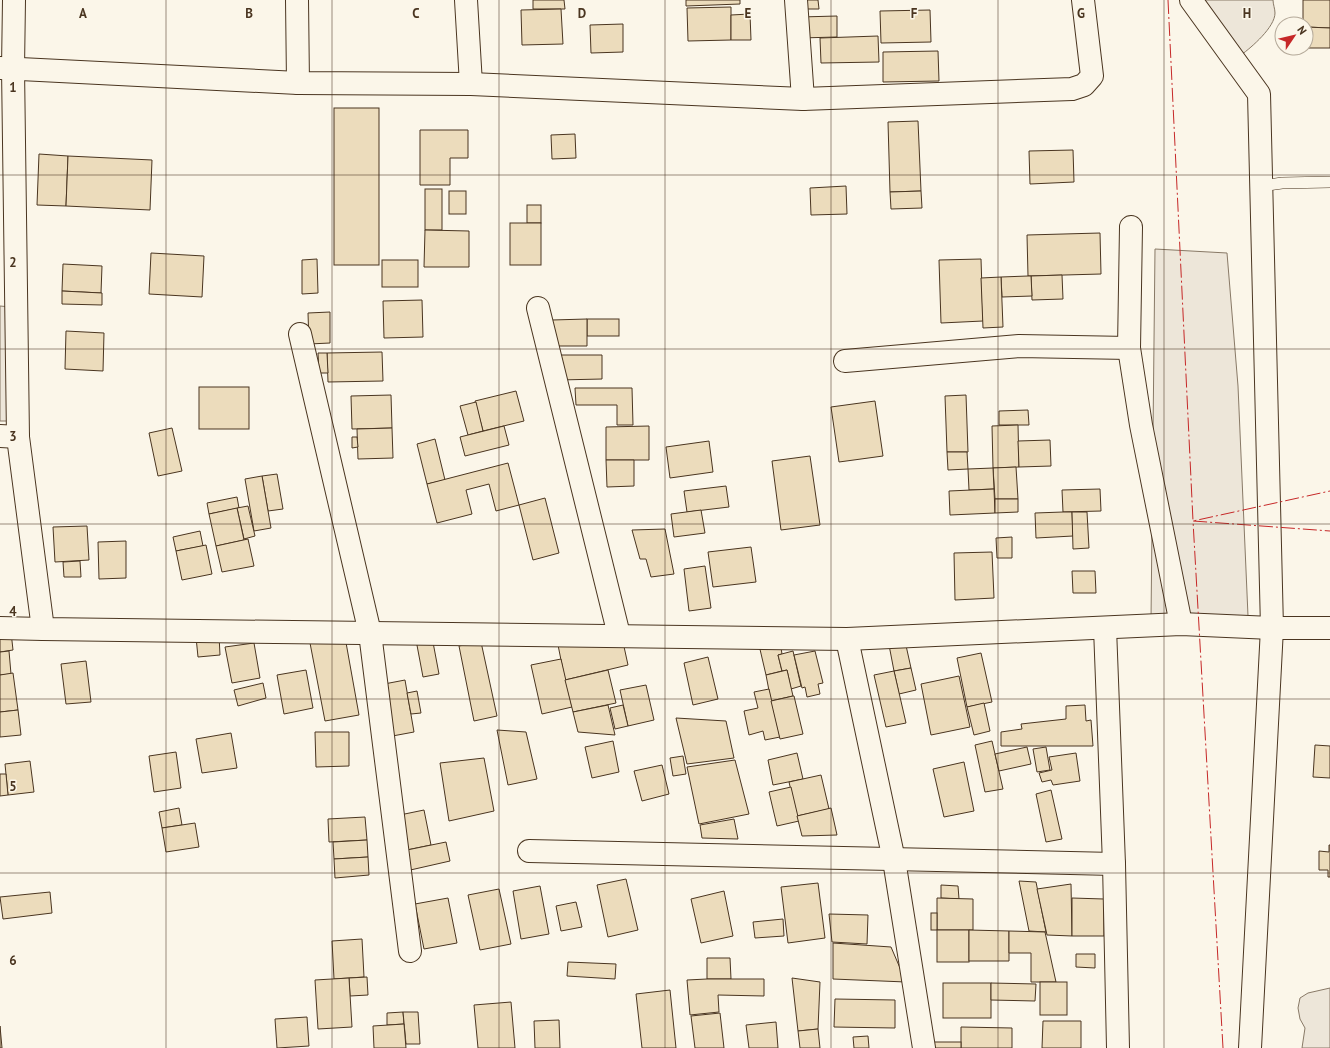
<svg xmlns="http://www.w3.org/2000/svg" width="1330" height="1048" viewBox="0 0 1330 1048" font-family="'PT Sans',sans-serif">
<rect width="100%" height="100%" fill="#fbf6e9"/>
<g fill="#ede6d9" stroke="#887966">
<path d="M1204 0H1273C1273 4 1275 9 1275 13 1275 27 1252 47 1241 55Z"/>
<polygon points="1155,249 1227,253 1238,386 1248,616 1151,620"/>
<polygon points="0,306 11,307 10,421 0,421"/>
<polygon points="1330,988 1330,1048 1302,1048 1305,1028 1300,1019 1298,1008 1300,998 1308,993"/>
</g>
<g fill="#ecdcbc" stroke="#4a3520">
<polygon points="533,0 564,0 565,9 533,9"/>
<polygon points="686,0 740,0 740,4 686,6"/>
<polygon points="797,0 818,0 819,9 798,9"/>
<polygon points="1303,0 1330,0 1330,28 1306,27 1306,24 1303,24"/>
<polygon points="731,7 731,40 688,41 687,8"/>
<polygon points="561,9 563,44 522,45 521,10"/>
<polygon points="930,10 931,42 881,43 880,11"/>
<polygon points="750,14 751,40 731,40 731,15"/>
<polygon points="837,16 837,37 800,38 800,17"/>
<polygon points="1286,20 1303,21 1303,24 1286,24"/>
<polygon points="623,24 623,52 591,53 590,25"/>
<polygon points="1306,27 1330,28 1330,48 1306,48"/>
<polygon points="878,36 879,62 821,63 820,38"/>
<polygon points="938,51 939,81 883,82 883,52"/>
<rect x="334" y="108" width="45" height="157"/>
<polygon points="918,121 921,191 890,192 888,122"/>
<polygon points="420,130 468,130 468,158 450,158 450,185 420,185"/>
<polygon points="575,134 576,158 552,159 551,135"/>
<polygon points="1073,150 1074,182 1030,184 1029,151"/>
<polygon points="39,154 68,156 66,206 37,205"/>
<polygon points="68,156 152,160 150,210 66,206"/>
<polygon points="846,186 847,214 811,215 810,188"/>
<rect x="425" y="189" width="17" height="41"/>
<rect x="449" y="191" width="17" height="23"/>
<polygon points="921,191 922,208 891,209 890,192"/>
<rect x="527" y="205" width="14" height="18"/>
<rect x="510" y="223" width="31" height="42"/>
<polygon points="425,230 469,231 469,267 424,267"/>
<polygon points="1100,233 1101,274 1028,276 1027,235"/>
<polygon points="151,253 204,256 202,297 149,294"/>
<polygon points="317,259 318,293 302,294 302,260"/>
<polygon points="981,259 983,321 941,323 939,260"/>
<rect x="382" y="260" width="36" height="27"/>
<polygon points="63,264 102,266 101,293 62,291"/>
<polygon points="1062,275 1063,299 1032,300 1031,276"/>
<polygon points="1028,276 1031,276 1032,296 1002,297 1001,277"/>
<polygon points="1001,277 1003,327 983,328 981,278"/>
<polygon points="62,291 102,293 102,305 62,304"/>
<polygon points="422,300 423,337 384,338 383,301"/>
<polygon points="330,312 330,343 309,344 308,313"/>
<rect x="587" y="319" width="32" height="17"/>
<polygon points="587,319 587,346 553,346 552,320"/>
<polygon points="66,331 104,333 103,371 65,369"/>
<polygon points="382,352 383,381 328,382 327,353"/>
<polygon points="318,353 327,353 328,373 319,373"/>
<polygon points="558,355 602,355 602,379 559,380"/>
<rect x="199" y="387" width="50" height="42"/>
<polygon points="575,388 632,388 633,425 617,425 617,405 576,405"/>
<polygon points="516,391 524,421 483,431 475,401"/>
<polygon points="391,395 392,428 352,429 351,396"/>
<polygon points="966,395 968,452 947,452 945,396"/>
<polygon points="875,401 883,456 839,462 831,407"/>
<polygon points="476,402 483,431 468,435 460,406"/>
<polygon points="1028,410 1029,425 999,425 999,411"/>
<polygon points="1018,425 1019,467 993,468 992,426"/>
<polygon points="504,426 509,445 465,456 460,437"/>
<polygon points="649,426 649,460 606,460 606,427"/>
<polygon points="172,428 182,471 158,476 149,433"/>
<polygon points="392,428 393,458 358,459 357,429"/>
<polygon points="352,437 357,437 358,447 352,448"/>
<polygon points="435,439 445,480 427,484 417,444"/>
<polygon points="1050,440 1051,466 1019,467 1018,441"/>
<polygon points="709,441 713,472 670,478 666,447"/>
<polygon points="947,452 967,452 968,469 948,470"/>
<polygon points="810,456 820,525 781,530 772,461"/>
<polygon points="606,460 634,460 634,486 607,487"/>
<polygon points="508,463 519,505 496,511 489,484 466,490 472,514 437,523 427,484"/>
<polygon points="1016,467 1018,499 995,499 993,468"/>
<polygon points="993,468 994,489 969,490 968,469"/>
<polygon points="277,474 283,509 268,511 262,476"/>
<polygon points="262,476 271,528 254,531 245,479"/>
<polygon points="726,486 729,507 687,512 684,491"/>
<polygon points="994,489 995,513 950,515 949,491"/>
<polygon points="1100,489 1101,511 1063,512 1062,490"/>
<polygon points="237,497 239,508 209,514 207,503"/>
<polygon points="545,498 559,553 533,560 519,505"/>
<polygon points="995,499 1018,499 1018,512 995,513"/>
<polygon points="248,506 255,536 244,539 237,508"/>
<polygon points="237,508 244,540 216,546 209,514"/>
<polygon points="701,510 705,533 674,537 671,514"/>
<polygon points="1063,512 1072,512 1073,536 1036,538 1035,513"/>
<polygon points="1072,512 1087,512 1089,548 1073,549"/>
<polygon points="87,526 89,560 55,562 53,527"/>
<polygon points="665,529 674,574 651,577 646,559 640,559 632,530"/>
<polygon points="200,531 203,546 176,551 173,537"/>
<polygon points="1012,537 1012,558 997,558 996,538"/>
<polygon points="248,539 254,566 222,572 216,546"/>
<polygon points="126,541 126,578 99,579 98,542"/>
<polygon points="206,545 212,574 182,580 176,551"/>
<polygon points="751,547 756,582 713,587 708,552"/>
<polygon points="992,552 994,598 955,600 954,553"/>
<polygon points="80,561 81,577 64,577 63,562"/>
<polygon points="705,566 711,608 689,611 684,569"/>
<polygon points="1072,571 1095,571 1096,593 1073,593"/>
<polygon points="11,632 13,650 0,652 0,633"/>
<polygon points="219,635 220,655 198,657 196,637"/>
<polygon points="345,637 359,715 325,721 310,643"/>
<polygon points="432,637 439,674 423,677 416,640"/>
<polygon points="557,640 623,642 628,665 565,680"/>
<polygon points="905,641 911,668 894,671 889,645"/>
<polygon points="481,642 497,716 474,721 459,646"/>
<polygon points="254,643 260,678 232,683 225,647"/>
<polygon points="759,645 781,648 782,654 778,655 782,671 766,675"/>
<polygon points="9,651 11,674 0,675 0,652"/>
<polygon points="793,651 801,686 791,689 787,670 782,671 778,655"/>
<polygon points="815,651 823,683 818,684 820,694 807,697 805,687 802,688 794,655"/>
<polygon points="981,653 992,702 967,707 957,658"/>
<polygon points="708,657 718,699 693,705 684,663"/>
<polygon points="561,659 572,707 542,714 531,665"/>
<polygon points="86,661 91,702 66,704 61,664"/>
<polygon points="911,668 916,690 899,694 894,671"/>
<polygon points="306,670 313,708 284,714 277,675"/>
<polygon points="608,670 616,703 573,712 565,680"/>
<polygon points="787,670 793,696 771,701 766,675"/>
<polygon points="894,671 906,723 886,727 874,675"/>
<polygon points="13,673 18,710 0,712 0,675"/>
<polygon points="959,676 970,727 931,735 921,684"/>
<polygon points="405,680 414,732 387,737 379,685"/>
<polygon points="263,683 266,698 238,706 234,690"/>
<polygon points="646,685 654,720 628,726 620,690"/>
<polygon points="769,689 780,737 765,740 763,731 749,735 744,711 758,708 754,692"/>
<polygon points="417,691 421,713 411,714 407,693"/>
<polygon points="793,696 794,696 803,734 780,739 771,701"/>
<polygon points="984,703 990,731 974,735 967,707"/>
<polygon points="608,705 615,735 578,732 573,712"/>
<polygon points="623,705 628,726 615,729 610,708"/>
<polygon points="1085,705 1086,721 1091,720 1093,746 1001,746 1001,732 1022,729 1021,724 1066,719 1066,706"/>
<polygon points="18,710 21,735 0,737 0,712"/>
<polygon points="676,718 726,721 734,758 687,764"/>
<polygon points="497,730 526,732 537,779 508,785"/>
<polygon points="315,732 349,732 349,766 316,767"/>
<polygon points="231,733 237,768 202,773 196,739"/>
<polygon points="613,741 619,772 592,778 585,747"/>
<polygon points="992,741 1003,789 985,792 975,745"/>
<polygon points="1315,745 1330,746 1330,778 1313,777"/>
<polygon points="1027,747 1031,764 999,771 995,754"/>
<polygon points="1046,747 1050,770 1037,772 1033,749"/>
<polygon points="176,752 181,788 154,792 149,756"/>
<polygon points="797,753 803,779 773,785 768,760"/>
<polygon points="1076,753 1080,781 1053,785 1051,780 1042,782 1039,773 1052,770 1049,757"/>
<polygon points="683,756 686,774 673,776 670,758"/>
<polygon points="484,758 494,811 449,821 440,763"/>
<polygon points="735,760 749,814 699,824 687,767"/>
<polygon points="30,761 34,792 8,795 5,764"/>
<polygon points="964,762 974,811 944,817 933,769"/>
<polygon points="662,765 669,794 642,801 634,771"/>
<polygon points="0,774 6,774 8,795 0,796"/>
<polygon points="821,775 829,809 797,816 789,782"/>
<polygon points="791,787 799,821 777,826 769,792"/>
<polygon points="1051,790 1062,839 1046,842 1036,794"/>
<polygon points="179,808 182,825 162,828 159,812"/>
<polygon points="831,808 837,835 802,836 797,816"/>
<polygon points="424,810 431,845 402,851 395,816"/>
<polygon points="365,817 367,840 329,842 328,819"/>
<polygon points="734,819 738,839 702,838 700,825"/>
<polygon points="195,823 199,847 166,852 162,828"/>
<polygon points="367,840 368,857 334,859 333,842"/>
<polygon points="446,842 450,861 406,871 402,851"/>
<polygon points="1329,845 1330,845 1330,877 1328,877 1328,870 1319,870 1319,851 1329,852"/>
<polygon points="368,857 369,875 335,878 334,859"/>
<polygon points="626,879 638,930 608,937 597,885"/>
<polygon points="1019,881 1036,882 1046,932 1029,931"/>
<polygon points="818,883 825,938 788,943 781,887"/>
<polygon points="1071,884 1072,936 1047,935 1037,889"/>
<polygon points="941,885 958,886 959,899 941,898"/>
<polygon points="540,886 549,934 521,939 513,891"/>
<polygon points="499,889 511,944 480,950 468,895"/>
<polygon points="724,891 733,936 701,943 691,899"/>
<polygon points="50,892 52,913 3,919 0,897"/>
<polygon points="448,898 457,943 424,949 415,904"/>
<polygon points="937,898 973,899 973,930 937,930"/>
<polygon points="1072,898 1104,899 1104,936 1072,936"/>
<polygon points="576,902 582,927 561,931 556,906"/>
<rect x="931" y="913" width="6" height="17"/>
<polygon points="829,914 868,915 867,944 832,942"/>
<polygon points="783,919 784,936 755,938 753,922"/>
<rect x="937" y="930" width="32" height="32"/>
<polygon points="969,930 1009,931 1009,961 969,961"/>
<polygon points="1009,931 1045,932 1056,982 1031,982 1031,953 1009,953"/>
<polygon points="362,939 364,977 334,979 332,941"/>
<polygon points="833,943 891,947 906,982 833,979"/>
<polygon points="1076,954 1095,954 1095,968 1076,967"/>
<polygon points="707,958 730,958 731,979 707,979"/>
<polygon points="568,962 616,964 615,979 567,976"/>
<polygon points="367,977 368,995 350,996 349,978"/>
<polygon points="349,978 352,1027 318,1029 315,980"/>
<polygon points="792,978 820,982 818,1029 798,1031"/>
<polygon points="707,979 764,979 764,996 718,995 719,1012 690,1015 687,980"/>
<rect x="1040" y="982" width="27" height="33"/>
<rect x="943" y="983" width="48" height="35"/>
<polygon points="991,983 1036,984 1035,1001 991,1000"/>
<polygon points="670,990 676,1048 642,1048 636,994"/>
<polygon points="835,999 895,1000 895,1028 834,1027"/>
<polygon points="511,1002 515,1048 478,1048 474,1005"/>
<polygon points="403,1012 404,1024 387,1025 387,1013"/>
<polygon points="403,1012 418,1012 420,1044 406,1044"/>
<polygon points="720,1013 724,1048 695,1048 691,1016"/>
<polygon points="307,1017 309,1046 277,1048 275,1019"/>
<polygon points="559,1020 560,1048 535,1048 534,1021"/>
<polygon points="1043,1021 1081,1021 1081,1048 1042,1048"/>
<polygon points="776,1022 778,1048 749,1048 746,1025"/>
<polygon points="404,1024 406,1048 374,1048 373,1026"/>
<polygon points="0,1026 2,1048 0,1048"/>
<polygon points="961,1027 1012,1028 1012,1048 961,1048"/>
<polygon points="818,1029 820,1048 800,1048 798,1031"/>
<polygon points="868,1036 869,1048 854,1048 853,1037"/>
<rect x="934" y="1042" width="27" height="6"/>
</g>
<g fill="none" stroke-linecap="round" stroke-linejoin="round">
<g stroke="#4a3520" stroke-width="12">
<polyline id="lane" points="1261,186 1282,183 1330,182"/>
</g>
<g stroke="#4a3520" stroke-width="24">
<g id="street">
<polyline points="297,0 298,83"/>
<polyline points="466,0 471,84"/>
<polyline points="796,0 803,99"/>
<polyline points="1191,0 1259,94 1272,628 1250,1048"/>
<polyline points="0,68 298,83 471,84 803,99 1072,89 1084,85 1092,76 1083,0"/>
<polyline points="1131,227 1129,348 1141,425 1181,624"/>
<polyline points="538,308 619,635"/>
<polyline points="300,334 370,633 410,951"/>
<polyline points="845,361 1019,346 1129,348"/>
<polyline points="0,436 18,437"/>
<polyline points="0,628 43,629"/>
<polyline points="1105,628 1114,864 1118,1048"/>
<polyline points="847,639 894,860 924,1048"/>
<polyline points="529,851 1114,864"/>
</g>
</g>
<g stroke="#4a3520" stroke-width="24">
<polyline id="secondary" points="14,0 13,68 18,437 43,629 847,639 1181,624 1272,628 1330,628"/>
</g>
<use href="#lane" stroke="#fbf6e9" stroke-width="11"/>
<use href="#street" stroke="#fbf6e9" stroke-width="22"/>
<use href="#secondary" stroke="#fbf6e9" stroke-width="22"/>
<g stroke="#c62828" stroke-width="1" stroke-dasharray="14 3 2 3" stroke-linecap="butt">
<polyline points="1168,0 1193,521 1330,491"/>
<polyline points="1223,1048 1193,521 1330,531"/>
</g>
</g>
<path fill="none" stroke="#4a3520" stroke-width="1" stroke-opacity="0.55" d="M166 0V1048M332 0V1048M499 0V1048M665 0V1048M831 0V1048M998 0V1048M1164 0V1048M0 175H1330M0 349H1330M0 524H1330M0 699H1330M0 873H1330"/>
<g font-size="13" text-anchor="middle" font-weight="bold" fill="#4a3520" stroke="#fbf6e9" stroke-width="3" stroke-linejoin="round" paint-order="stroke">
<text x="83" y="18">A</text>
<text x="249" y="18">B</text>
<text x="416" y="18">C</text>
<text x="582" y="18">D</text>
<text x="748" y="18">E</text>
<text x="914" y="18">F</text>
<text x="1081" y="18">G</text>
<text x="1247" y="18">H</text>
<text x="13" y="92">1</text>
<text x="13" y="267">2</text>
<text x="13" y="441">3</text>
<text x="13" y="616">4</text>
<text x="13" y="791">5</text>
<text x="13" y="965">6</text>
</g>
<g transform="translate(1294 36) rotate(55)"><circle r="19" fill="#fbf6e9" stroke="#b4a999"/>
<path d="M0-3L7 15L0 10L-7 15Z" fill="#c62828"/>
<text y="-6" font-size="11" font-weight="bold" text-anchor="middle" fill="#4a3520">N</text>
</g>
</svg>
